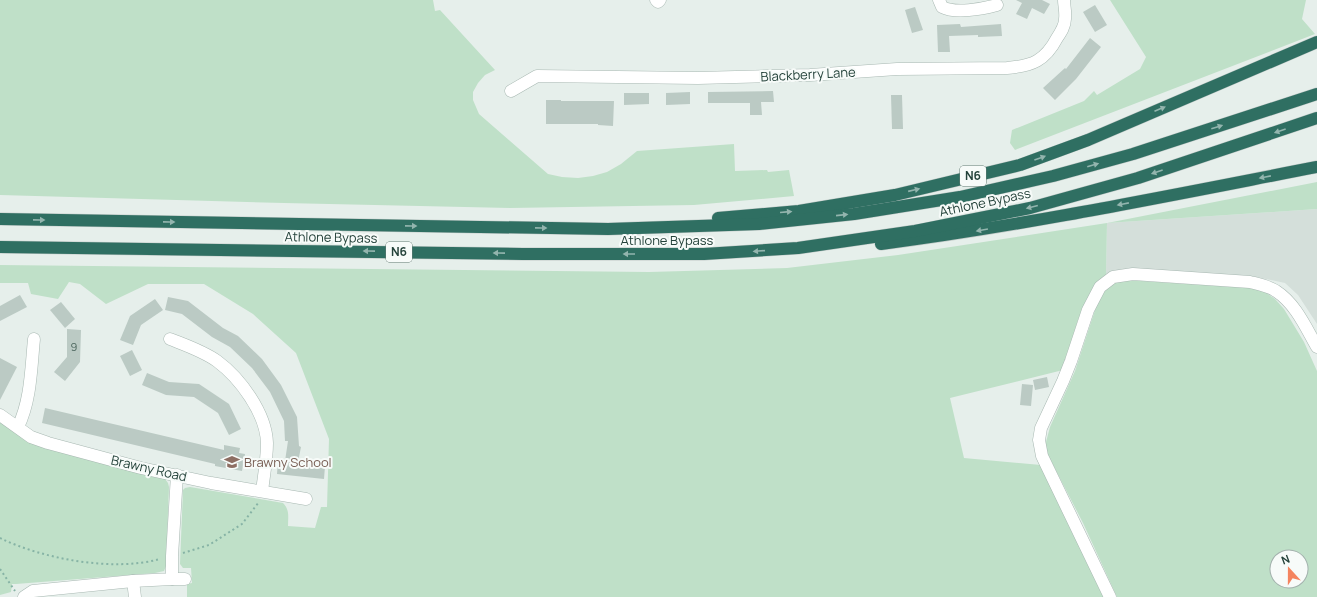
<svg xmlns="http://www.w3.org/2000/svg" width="1317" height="597" viewBox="0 0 1317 597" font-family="Manrope,sans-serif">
<rect width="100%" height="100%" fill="#e6efeb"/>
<polygon fill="#d4dfda" points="1317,209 1317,324 1298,295 1285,283 1252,276 1129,268 1106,275 1107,223"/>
<g fill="#bfe0c8" fill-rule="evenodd">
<polygon points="0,0 433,0 435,11 440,10 495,70 485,75 478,83 473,92 473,100 479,114 548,174 562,177 578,178 593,176 607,172 621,164 637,151 734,144 735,171 767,170 768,172 789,170 794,196 694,205 510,208 284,203 0,195"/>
<polygon points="1110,0 1306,0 1302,19 1315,34 1015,150 1010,143 1012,130 1084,101 1094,91 1097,95 1140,69 1146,57"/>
<path d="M1317 182V209L1107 223 1106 275 1090 295 1078 320 1063 370 950 398 964 458 1041 465 1104 597H187V584L192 583 191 568H183L180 564 183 490 185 488 190 487 283 503C290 510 288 517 288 526L315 528 321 507H327L329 439 296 353 253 314 204 284H148L106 304 80 284 69 282 58 299 31 294 28 283H0V265L649 272 787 268 898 255 1107 223Z"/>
<path d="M1126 280 1250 288 1265 292 1275 299 1284 309 1304 342 1317 371V597H1117L1083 523 1048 455 1046 447V442L1050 427 1075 371 1099 298C1105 287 1114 282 1126 280ZM1277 557H1301V581H1277Z"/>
<polygon points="0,421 165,479 168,483 169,487 166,566 164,571 155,573 16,584 12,584 11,592 0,595"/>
</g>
<g fill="#bbcac4">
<polygon points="1016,0 1042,0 1050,4 1044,14 1032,8 1027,19 1016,14 1022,3"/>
<polygon points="1095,5 1107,25 1095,32 1083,12"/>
<polygon points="915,7 923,30 912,33 905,10"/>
<polygon points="960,24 961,27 1001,24 1002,36 978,37 978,35 949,36 950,52 938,52 937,25"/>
<polygon points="1090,38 1101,47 1076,79 1055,100 1043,88 1065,68 1066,69"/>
<polygon points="773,91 774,102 761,102 762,115 750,115 750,103 708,103 708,92"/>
<polygon points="690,92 690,104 666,105 666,93"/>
<polygon points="624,93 649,93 649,104 624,105"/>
<polygon points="891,95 902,95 903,129 892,129"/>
<polygon points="546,100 561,100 561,101 614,101 613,126 598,125 598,124 546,124"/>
<polygon points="20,295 27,307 0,321 0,306"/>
<polygon points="168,297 188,301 223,328 238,336 262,359 281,385 297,417 299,446 301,447 298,462 325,466 324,479 277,474 278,460 285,461 288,441 285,441 284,421 270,392 252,368 230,347 212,337 182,314 165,310"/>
<polygon points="155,299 163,310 141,325 133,345 120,340 130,316"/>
<polygon points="61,302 75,319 65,328 50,310"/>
<polygon points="67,329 81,330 80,362 65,381 54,372 67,357"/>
<polygon points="132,350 142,370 130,376 120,356"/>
<polygon points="0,358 17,367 0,400"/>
<polygon points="147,373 169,382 199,384 229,404 241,429 229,435 218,413 194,397 166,395 142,385"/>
<polygon points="1047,377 1049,387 1035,390 1033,380"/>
<polygon points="1022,384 1033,385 1031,406 1020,405"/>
<polygon points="45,408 224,450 224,445 240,448 239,453 245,454 242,471 215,466 215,464 42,423"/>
</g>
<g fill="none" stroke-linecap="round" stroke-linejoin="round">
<g stroke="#a8b8b2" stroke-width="13">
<g id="minor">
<polyline points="656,0 658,2 660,0"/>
<path d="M939 0 942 7C955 14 982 9 997 5"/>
<path d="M511 91 537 76 698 78 810 75 897 69 1007 68C1032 66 1045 61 1057 38 1061 32 1065 26 1065 19 1066 12 1064 6 1064 0"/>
<path d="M170 339C185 345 203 351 217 361 240 378 266 413 267 443 267 459 264 475 262 491"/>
<polyline points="0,415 31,437 48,443 141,468 211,483 306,499"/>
<path d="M18 427C31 400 31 369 34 339"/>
<polyline points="172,579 185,579"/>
<polyline points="133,581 135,597"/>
<polyline points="24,597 33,591 133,581 172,579 172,556 177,475"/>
<path d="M1110 597 1042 456 1039 440 1041 428 1063 381 1071 361 1088 310 1100 287 1113 277 1133 274 1250 282C1258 284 1269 286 1276 291 1296 304 1306 328 1317 347"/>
</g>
</g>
<g stroke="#c2cac8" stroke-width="13">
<g id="highway">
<polyline points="718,218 799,211 895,195 1020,165 1088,140 1317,42"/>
<polyline points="0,219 608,229 759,224 854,214 960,197 1053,176 1133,154 1317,94"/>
<path d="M881 244C1027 225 1172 195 1317 167"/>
<polyline points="0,247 523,254 704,254 798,248 915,231 1030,208 1138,178 1317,118"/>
</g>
</g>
<g stroke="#86b3a5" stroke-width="2" stroke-dasharray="2 3" stroke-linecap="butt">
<path d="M0 538C43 559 113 572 160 559"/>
<polyline points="183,553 209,545 242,524 259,502"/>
<polyline points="0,569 15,591"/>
</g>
<use href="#minor" stroke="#fff" stroke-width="12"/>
<use href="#highway" stroke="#2f6f62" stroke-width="12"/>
</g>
<defs><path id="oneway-solid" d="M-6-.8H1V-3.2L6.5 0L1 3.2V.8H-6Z"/></defs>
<g fill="#93b5ae">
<use href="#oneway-solid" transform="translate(1160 109) rotate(-23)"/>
<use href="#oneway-solid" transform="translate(1217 127) rotate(-18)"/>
<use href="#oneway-solid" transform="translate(1280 131) rotate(161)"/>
<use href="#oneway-solid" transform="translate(1040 158) rotate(-20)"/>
<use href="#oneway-solid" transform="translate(1093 165) rotate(-16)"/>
<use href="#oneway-solid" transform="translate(1157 172) rotate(161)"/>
<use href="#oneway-solid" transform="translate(1265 177) rotate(169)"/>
<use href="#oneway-solid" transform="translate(914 190) rotate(-13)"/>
<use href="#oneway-solid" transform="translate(1123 204) rotate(169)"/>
<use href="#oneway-solid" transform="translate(1032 207) rotate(166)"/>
<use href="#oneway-solid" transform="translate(786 212) rotate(-5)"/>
<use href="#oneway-solid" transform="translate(842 215) rotate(-6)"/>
<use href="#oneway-solid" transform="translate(39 220) rotate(1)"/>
<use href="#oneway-solid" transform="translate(169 222) rotate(1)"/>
<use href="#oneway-solid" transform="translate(411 226) rotate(1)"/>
<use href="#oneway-solid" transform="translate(541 228) rotate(1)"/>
<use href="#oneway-solid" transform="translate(982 230) rotate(170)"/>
<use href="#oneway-solid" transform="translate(369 251) rotate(-179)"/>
<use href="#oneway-solid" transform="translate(759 251) rotate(176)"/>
<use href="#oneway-solid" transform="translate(499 253) rotate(-179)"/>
<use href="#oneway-solid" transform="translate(629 254) rotate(-180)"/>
</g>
<defs>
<g id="school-bare" transform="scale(1.2)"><path d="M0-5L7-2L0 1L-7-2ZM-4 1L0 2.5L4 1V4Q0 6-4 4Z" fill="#8d6e63" stroke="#f7fbf9" stroke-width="2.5" paint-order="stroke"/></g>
</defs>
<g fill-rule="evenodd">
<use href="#school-bare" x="232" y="462"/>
</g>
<g text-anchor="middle" stroke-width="4" stroke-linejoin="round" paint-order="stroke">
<g font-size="11" fill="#4a645c">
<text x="74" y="351">9</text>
</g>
<g fill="#f7fbf9" stroke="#637a73" stroke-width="1">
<rect x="960" y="166" width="26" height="20" rx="3"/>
<rect x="386" y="242" width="26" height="20" rx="3"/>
</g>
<g font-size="12" font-weight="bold" fill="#24423a">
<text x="973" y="180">N6</text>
<text x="399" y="256">N6</text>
</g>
<g font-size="13" fill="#24423a" stroke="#f7fbf9">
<text transform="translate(808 74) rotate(-3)" y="5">Blackberry Lane</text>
<text transform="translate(985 202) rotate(-12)" y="5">Athlone Bypass</text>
<text transform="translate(331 237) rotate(1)" y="5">Athlone Bypass</text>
<text x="667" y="245">Athlone Bypass</text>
<text transform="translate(149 468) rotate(13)" y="5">Brawny Road</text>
</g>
<g font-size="13" fill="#785e54" stroke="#f7fbf9" text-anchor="start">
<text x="244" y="467">Brawny School</text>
</g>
</g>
<g transform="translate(1289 569) rotate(339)"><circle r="19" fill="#f7fbf9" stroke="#a3b1ad"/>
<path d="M0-3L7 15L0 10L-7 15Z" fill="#f4845f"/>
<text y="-6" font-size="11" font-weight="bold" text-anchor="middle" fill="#24423a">N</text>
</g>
</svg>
